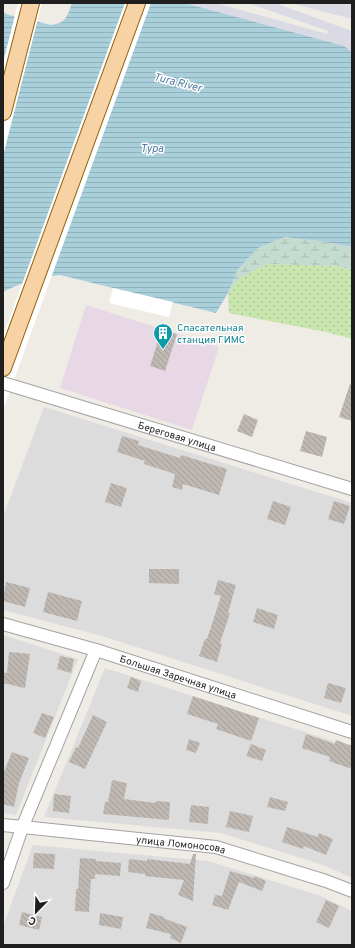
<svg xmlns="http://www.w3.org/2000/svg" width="355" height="948" viewBox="0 0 355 948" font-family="Overpass,sans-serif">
<defs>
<pattern id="grass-dots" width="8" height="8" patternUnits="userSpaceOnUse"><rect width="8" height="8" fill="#cae6af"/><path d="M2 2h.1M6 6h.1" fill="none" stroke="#adc596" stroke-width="1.8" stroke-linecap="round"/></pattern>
<pattern id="wetland-marsh" width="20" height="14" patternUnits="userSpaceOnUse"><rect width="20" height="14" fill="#c4dcd0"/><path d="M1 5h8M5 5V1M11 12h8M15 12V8" fill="none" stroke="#a8bcb2"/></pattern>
<pattern id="water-rules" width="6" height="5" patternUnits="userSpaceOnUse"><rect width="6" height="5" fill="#a9cfda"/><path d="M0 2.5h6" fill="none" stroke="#91b1bb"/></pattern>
<pattern id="building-back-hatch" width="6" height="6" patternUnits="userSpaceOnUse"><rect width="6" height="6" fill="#bfb8b2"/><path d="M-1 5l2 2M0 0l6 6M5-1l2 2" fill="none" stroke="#a49e99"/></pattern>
</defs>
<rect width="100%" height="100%" fill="#efece6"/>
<g fill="#dddcdc">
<polygon points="44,407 352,503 352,716 102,636 3,610 3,517"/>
<polygon points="3,635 78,659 16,815 3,813"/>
<polygon points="105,668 352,747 352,878 326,866 221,833 44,817"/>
<polygon points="33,845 208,861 321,896 352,911 352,945 3,945 3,926"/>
</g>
<polygon fill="#e8d8e5" points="86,305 219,347 192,430 60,388"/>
<polygon fill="url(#grass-dots)" points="267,264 337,266 352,270 352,339 326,332 229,313 228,293 241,277"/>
<polygon fill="url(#wetland-marsh)" points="285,237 326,242 352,247 352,270 337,266 267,264 241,277 228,293 238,269 258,248"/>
<g fill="#dadae5">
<polygon points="184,3 216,3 327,34 328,31 248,3 275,3 352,31 352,52 343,46"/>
<polygon points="290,3 346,3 352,5 352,19"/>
</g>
<path fill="url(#water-rules)" d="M72 3H184L344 46 352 52V247L326 242 285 237 258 248 238 269 228 293 216 313 60 275C39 277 22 282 3 292V12L9 15 51 25C67 23 67 16 72 3Z"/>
<g fill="#fff">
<polygon points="18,3 42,3 3,156 3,63"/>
<polygon points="125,3 151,3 3,410 3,336"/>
<polygon points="113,288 173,302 169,317 109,303"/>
</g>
<g fill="url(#building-back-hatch)">
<polygon points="162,329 177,334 165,371 150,366"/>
<polygon points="350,384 352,385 352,421 339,417"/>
<polygon points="244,414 258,420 252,437 237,431"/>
<polygon points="306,431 327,437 322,457 300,451"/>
<polygon points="122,436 139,441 138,445 180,458 181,455 227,469 219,495 183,484 182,490 172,487 175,474 144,464 145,461 117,452"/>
<polygon points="111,483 127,488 121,507 105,502"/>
<polygon points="273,501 291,507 285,525 267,519"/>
<polygon points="334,501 350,506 344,524 328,519"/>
<polygon points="149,569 179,569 179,584 149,583"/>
<polygon points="218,580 236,585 228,613 230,613 220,643 222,644 217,662 199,656 205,639 207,639 221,596 214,594"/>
<polygon points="6,582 30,588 25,607 3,601"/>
<polygon points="48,592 82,601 77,621 43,612"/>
<polygon points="257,608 278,615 274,629 253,622"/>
<polygon points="9,652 30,654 25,688 3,683 3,672 7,673"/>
<polygon points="60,656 74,659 71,673 57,669"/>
<polygon points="131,677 141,681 138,692 127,688"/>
<polygon points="328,683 346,688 341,703 324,698"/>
<polygon points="193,696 259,718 251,741 216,729 218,724 187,714"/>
<polygon points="42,713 54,717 45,738 33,733"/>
<polygon points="93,715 107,722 85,769 69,762 76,747 78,748"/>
<polygon points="306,734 335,744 336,740 352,746 352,769 329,761 330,757 302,748"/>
<polygon points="189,739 200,743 196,753 186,750"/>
<polygon points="251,744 266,750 262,761 246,756"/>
<polygon points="12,752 29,758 19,783 14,807 3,804 3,774"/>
<polygon points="112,780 127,783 124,799 155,803 156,801 170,802 169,820 103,814 105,802 108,802"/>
<polygon points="54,794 71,796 69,813 53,811"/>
<polygon points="270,797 288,802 285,811 267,807"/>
<polygon points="191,805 209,807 208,824 189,822"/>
<polygon points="230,811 253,816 249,832 226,827"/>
<polygon points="287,827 318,837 319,833 333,839 326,855 304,846 303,849 282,842"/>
<polygon points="34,853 55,854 54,869 33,868"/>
<polygon points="193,854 196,854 193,901 178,895 184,880 145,876 145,874 128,872 129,859 147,861 147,859 190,864"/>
<polygon points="80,858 96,859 96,861 121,863 120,876 95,874 95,879 91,879 89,912 75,911 76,889 78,889"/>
<polygon points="230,871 254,878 255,876 266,881 262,891 239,882 228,910 212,905 215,895 222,896"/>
<polygon points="326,900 339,906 329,928 316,922"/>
<polygon points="22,912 42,917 39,930 19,925"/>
<polygon points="100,913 123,917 121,929 99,925"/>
<polygon points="150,913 164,917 163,918 187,927 181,943 170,938 171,934 146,928"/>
</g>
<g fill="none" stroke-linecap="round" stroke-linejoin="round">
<g stroke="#a3a3a3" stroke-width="14">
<g id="minor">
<path id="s1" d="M3 383 352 489"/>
<path id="s2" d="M3 624 96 650 352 732"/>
<path id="s3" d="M3 825 216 847 326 881 352 891"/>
<polyline points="3,883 22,828 96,650"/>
</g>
</g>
<g stroke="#90620a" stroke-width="18">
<g id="major">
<polyline points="3,112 31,3"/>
<polyline points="3,368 137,3"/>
</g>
</g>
<use href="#minor" stroke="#fff" stroke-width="12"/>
<use href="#major" stroke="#f6d2a4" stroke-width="16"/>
</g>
<defs>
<g id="building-pin" transform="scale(1)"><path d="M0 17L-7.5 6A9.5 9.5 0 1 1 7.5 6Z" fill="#0f9aa8" stroke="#fff"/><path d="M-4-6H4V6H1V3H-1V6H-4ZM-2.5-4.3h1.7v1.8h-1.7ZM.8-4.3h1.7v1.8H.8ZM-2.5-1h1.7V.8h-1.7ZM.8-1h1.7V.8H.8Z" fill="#fff"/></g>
</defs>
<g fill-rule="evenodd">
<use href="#building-pin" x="163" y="333"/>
</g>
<g text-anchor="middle" stroke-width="3" stroke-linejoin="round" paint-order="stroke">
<g font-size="10" fill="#0d838f" stroke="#fff" text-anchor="start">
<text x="177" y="331">Спасательная<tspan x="177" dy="12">станция ГИМС</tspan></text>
</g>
<g font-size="10" fill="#1f1f1f" stroke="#fff">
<text dy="4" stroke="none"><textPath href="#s1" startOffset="182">Береговая улица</textPath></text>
<text dy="4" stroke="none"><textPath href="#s2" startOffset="183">Большая Заречная улица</textPath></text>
<text dy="4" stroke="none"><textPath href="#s3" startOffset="179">улица Ломоносова</textPath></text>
</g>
<g font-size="11" font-style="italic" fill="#4e79a0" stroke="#fff">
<text transform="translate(178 82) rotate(14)" y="4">Tura River</text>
<text x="152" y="152">Тура</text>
</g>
</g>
<rect width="355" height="948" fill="none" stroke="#1f1f1f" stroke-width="8"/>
<g transform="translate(36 912) rotate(203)" stroke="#ffffff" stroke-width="3" paint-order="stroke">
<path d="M0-3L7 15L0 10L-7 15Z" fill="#1f1f1f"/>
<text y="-6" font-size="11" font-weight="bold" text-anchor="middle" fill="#1f1f1f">С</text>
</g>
</svg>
